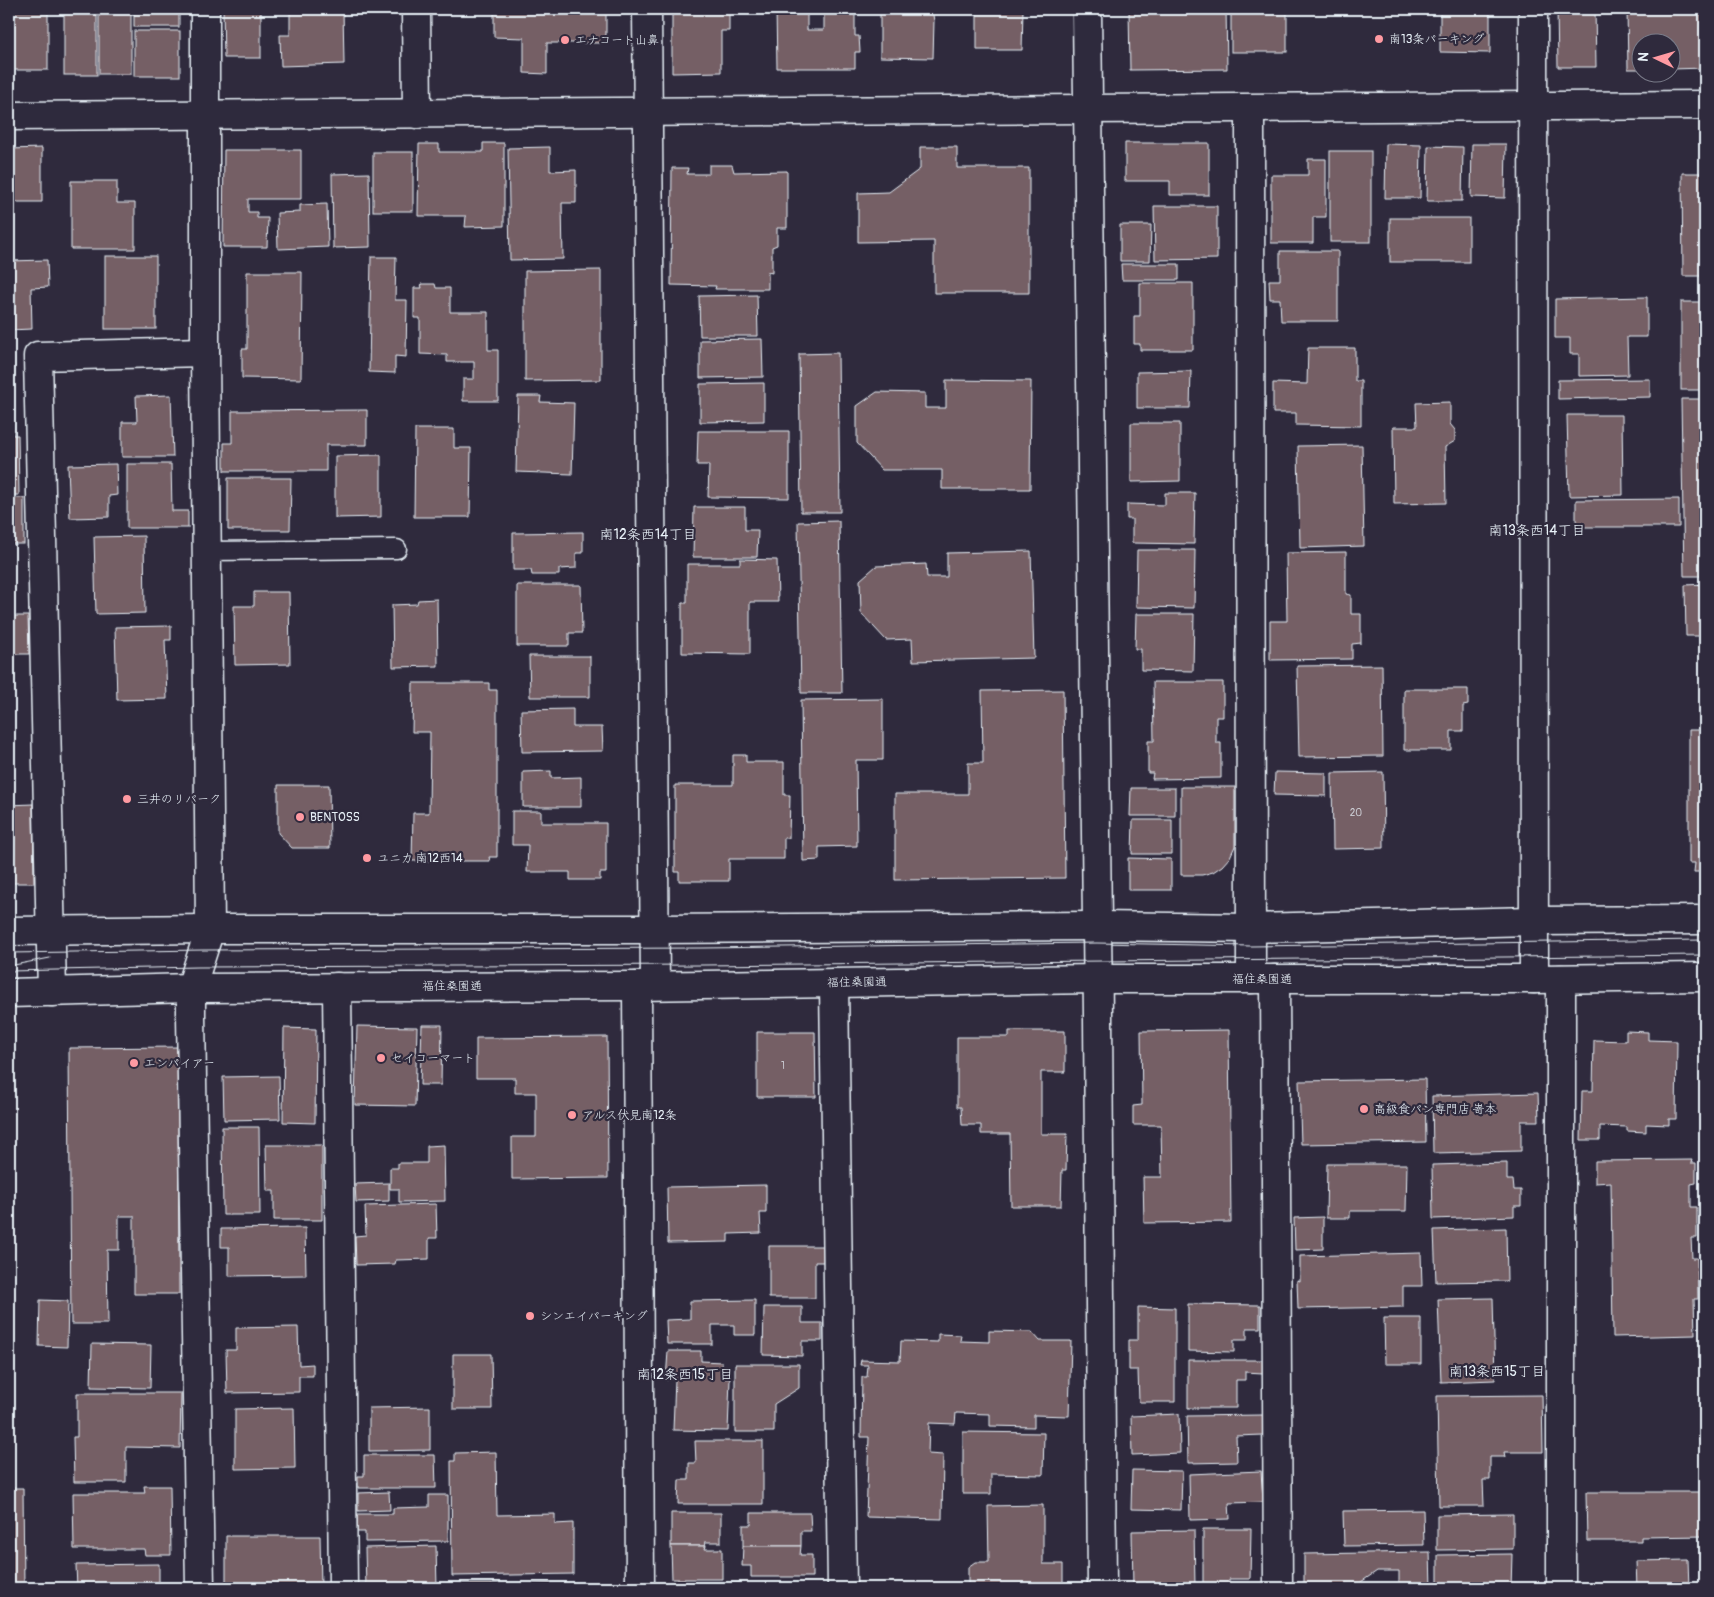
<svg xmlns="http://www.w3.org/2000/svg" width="1714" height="1597" viewBox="0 0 1714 1597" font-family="Pangolin,'Klee One',sans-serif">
<rect width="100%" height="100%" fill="#2f2a3d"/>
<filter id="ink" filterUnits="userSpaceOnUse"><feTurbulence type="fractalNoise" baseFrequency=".02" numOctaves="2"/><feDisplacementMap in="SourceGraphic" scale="10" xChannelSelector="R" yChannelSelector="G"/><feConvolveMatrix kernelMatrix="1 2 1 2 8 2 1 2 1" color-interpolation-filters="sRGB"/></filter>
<g filter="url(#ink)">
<g fill="#755e65" stroke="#e8f1f8">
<rect x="64" y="9" width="33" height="66"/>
<rect x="99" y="9" width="32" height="65"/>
<rect x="134" y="9" width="45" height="18"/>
<polygon points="223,9 261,9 261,58 224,58"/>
<polygon points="290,9 343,9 344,64 281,66 280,35 290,35"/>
<polygon points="494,9 606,9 606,43 547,43 547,74 524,73 524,38 494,37"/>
<polygon points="672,9 729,9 729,31 721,31 721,72 672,73"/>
<polygon points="776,9 807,9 807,30 824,30 824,9 855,9 855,36 859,36 860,52 855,52 855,68 777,68"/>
<polygon points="880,9 932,9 934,21 933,58 880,57"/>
<polygon points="977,9 1023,9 1022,50 977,50"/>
<polygon points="1129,9 1226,9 1227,69 1130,70"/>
<rect x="1231" y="9" width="56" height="43"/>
<polygon points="1440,9 1490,9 1490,53 1440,52"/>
<polygon points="1557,9 1595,9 1596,67 1558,67"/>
<polygon points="1627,9 1705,9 1705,68 1672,69 1672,42 1642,42 1642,69 1628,69"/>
<rect x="9" y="11" width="39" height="59"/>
<rect x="134" y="31" width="46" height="45"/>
<polygon points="483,143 504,143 504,226 465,227 466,216 418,216 419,144 439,144 439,152 483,152"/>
<polygon points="1125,143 1209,143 1209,195 1170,195 1170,181 1125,181"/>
<polygon points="1386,144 1421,145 1420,198 1385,198"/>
<polygon points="1472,144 1506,144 1505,198 1471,197"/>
<polygon points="1428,146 1463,147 1462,201 1427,201"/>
<polygon points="550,147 550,171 576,170 576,203 562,203 563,259 510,260 508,148"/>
<polygon points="920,147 957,147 957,168 1029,168 1029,293 934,293 934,241 858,242 858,193 889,192 920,169"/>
<polygon points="42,148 42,202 9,202 9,149"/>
<polygon points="224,150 301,150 301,199 248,199 248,212 257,212 257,218 268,218 267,247 223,247"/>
<rect x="1330" y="151" width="41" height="91"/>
<rect x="373" y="152" width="40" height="59"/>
<polygon points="1308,159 1326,159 1326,217 1313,217 1313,243 1271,243 1271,175 1308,175"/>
<polygon points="709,165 732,165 734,172 787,171 787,228 777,228 777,245 772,247 772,273 768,272 768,289 715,289 716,286 671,285 672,168 688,168 687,174 709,174"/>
<polygon points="369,173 370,247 333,248 332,174"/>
<polygon points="1682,173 1705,173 1705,276 1683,276"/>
<polygon points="71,181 117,181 117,203 135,203 135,249 71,249"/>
<polygon points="327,204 328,247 278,249 277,213 300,212 300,205"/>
<polygon points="1154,206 1217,206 1217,259 1155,260"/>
<rect x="1390" y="218" width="79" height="44"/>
<polygon points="1120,225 1151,225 1150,261 1120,261"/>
<polygon points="1280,251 1338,251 1338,321 1281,321 1280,299 1270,299 1269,280 1280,280"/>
<rect x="105" y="256" width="51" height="73"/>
<polygon points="371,257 396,257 395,300 407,300 406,357 395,356 395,373 369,372"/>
<polygon points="47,260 48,287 31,288 32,329 9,330 9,261"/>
<polygon points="1121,264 1179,264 1179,280 1122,280"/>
<polygon points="601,270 601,380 525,381 525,271"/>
<polygon points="247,272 302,272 301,379 242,378 242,349 247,349"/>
<polygon points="1140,283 1193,283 1193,350 1140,350 1140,344 1134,344 1134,316 1140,316"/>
<polygon points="421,284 435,284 436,288 450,288 450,312 488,312 488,350 498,350 498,401 463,401 463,379 474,379 474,362 447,362 447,355 420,354 420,318 414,318 414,288 422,288"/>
<polygon points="757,295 758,336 700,336 699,296"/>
<polygon points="1647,297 1647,337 1627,337 1628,375 1579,376 1579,354 1570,354 1570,338 1555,338 1555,299"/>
<rect x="1681" y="302" width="24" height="88"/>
<polygon points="762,339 763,377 700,378 700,340"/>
<polygon points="1308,348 1355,348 1355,381 1361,381 1361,426 1296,425 1296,413 1273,413 1273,383 1307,384"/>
<polygon points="838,353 840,512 801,512 799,354"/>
<polygon points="1191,371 1190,408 1137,408 1137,372"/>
<polygon points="1650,379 1650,397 1558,399 1558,380"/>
<polygon points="946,380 1031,381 1030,489 942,489 942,470 882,470 857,443 857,406 877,392 925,393 925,408 946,408"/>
<polygon points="764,383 764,421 700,422 700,384"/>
<polygon points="171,395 173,457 122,457 122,422 137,422 136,396"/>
<polygon points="518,396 541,396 540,402 574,403 572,474 516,472"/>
<polygon points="1681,399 1705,399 1705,576 1684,576"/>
<polygon points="1450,402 1450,424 1455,430 1455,441 1445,447 1446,503 1394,504 1393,427 1417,427 1416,403"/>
<polygon points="367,410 367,445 326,445 326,471 224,471 224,443 232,443 232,411"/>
<polygon points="9,415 13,415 13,435 18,435 19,495 9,495"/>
<polygon points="1567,415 1622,415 1623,495 1569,496"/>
<polygon points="1131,423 1180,423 1180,481 1131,482"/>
<polygon points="415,429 454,429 454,448 471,448 470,517 414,517"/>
<polygon points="698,431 789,431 789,498 708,497 709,465 697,465"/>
<polygon points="1362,445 1364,546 1300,548 1298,446"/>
<polygon points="381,455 381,517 335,518 335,456"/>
<polygon points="116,464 117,495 109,496 109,517 70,518 68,465"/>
<polygon points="127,464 171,464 172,511 188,511 188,528 127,528"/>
<polygon points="228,478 291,478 290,530 228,530"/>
<polygon points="1165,493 1195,493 1194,544 1132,543 1132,519 1127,519 1127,504 1165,505"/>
<rect x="9" y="498" width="15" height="46"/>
<polygon points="1679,499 1679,527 1576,527 1576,500"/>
<polygon points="694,507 745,507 745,530 758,530 757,557 693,557"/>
<polygon points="839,521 842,693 801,693 798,522"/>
<polygon points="583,532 583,553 576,553 576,568 559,569 559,575 532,575 531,570 513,570 513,533"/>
<polygon points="144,536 145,613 96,614 94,537"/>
<polygon points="1137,550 1195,550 1194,608 1136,607"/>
<polygon points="1031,551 1034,658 913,661 912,639 886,640 861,613 860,580 876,566 926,564 927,577 947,577 947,553"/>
<polygon points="1346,552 1346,594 1351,595 1351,614 1361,614 1361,643 1352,644 1352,659 1270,660 1270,621 1287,621 1286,553"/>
<polygon points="740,559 777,560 778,602 750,602 750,654 682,653 682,603 687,603 687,564 740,564"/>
<polygon points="1705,584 1705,636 1686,636 1685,585"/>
<polygon points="517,585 581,585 582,633 569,633 569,646 517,646"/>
<polygon points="254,592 289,592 290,664 235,665 234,606 254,606"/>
<polygon points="437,599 438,666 393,667 392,605 417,604 418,600"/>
<polygon points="1136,614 1194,614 1193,671 1141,670 1141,649 1135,649"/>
<polygon points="9,616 28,616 29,654 9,654"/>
<polygon points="171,626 171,640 165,640 167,699 117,700 115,627"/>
<polygon points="529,656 590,656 590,697 530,697"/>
<polygon points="1382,665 1383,756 1299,757 1297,666"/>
<polygon points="1153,682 1223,682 1223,717 1216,717 1216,743 1221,743 1221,778 1152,779 1153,773 1148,773 1148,741 1154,741"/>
<polygon points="413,683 489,683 489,690 497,690 497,857 489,857 490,861 412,861 413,813 429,813 430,732 412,732"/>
<polygon points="1404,689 1468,689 1468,705 1463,706 1463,731 1451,731 1451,750 1404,750"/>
<polygon points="1063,690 1065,878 895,880 895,794 968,794 968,763 983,763 982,691"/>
<polygon points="883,699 883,760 856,760 857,846 819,847 819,860 803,861 801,700"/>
<polygon points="573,709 573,727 602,727 603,751 522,752 521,710"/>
<polygon points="1689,730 1705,730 1705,872 1694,872 1695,863 1689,863"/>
<polygon points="733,755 746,755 746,762 784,762 784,795 790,795 789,838 784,838 784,859 729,859 729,881 679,881 679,872 675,872 675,785 733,785"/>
<polygon points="551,771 551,778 581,777 581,807 523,807 523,772"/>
<polygon points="1275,772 1326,773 1326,796 1274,795"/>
<polygon points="1383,772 1384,848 1333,849 1332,773"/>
<polygon points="278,785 329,785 330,848 292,848 278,833"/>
<polygon points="1181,787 1235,787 1235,846 1230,857 1222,866 1213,872 1202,875 1181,875"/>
<polygon points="1131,788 1175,788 1175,816 1130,816"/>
<polygon points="33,804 34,883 9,883 9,805"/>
<polygon points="512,811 541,811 541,823 606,823 606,873 600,873 600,880 570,880 570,872 527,872 528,845 512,845"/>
<polygon points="1133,820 1172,820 1172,854 1132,854"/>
<polygon points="1128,858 1171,859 1171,890 1128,890"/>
<polygon points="422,1025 442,1025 441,1085 420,1085"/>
<polygon points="357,1026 417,1027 415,1106 355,1105"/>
<polygon points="284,1028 316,1029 315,1123 283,1122"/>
<polygon points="1229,1030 1231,1222 1144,1223 1143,1177 1162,1177 1161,1125 1133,1125 1133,1106 1142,1105 1141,1031"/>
<polygon points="1009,1031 1065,1031 1065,1072 1041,1072 1041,1134 1067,1134 1066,1170 1062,1170 1061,1206 1011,1206 1010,1134 981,1134 981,1125 962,1125 961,1107 957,1107 957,1037 1009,1037"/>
<polygon points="1626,1031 1648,1032 1648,1040 1677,1041 1676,1119 1669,1119 1669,1125 1646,1124 1646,1132 1627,1131 1627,1127 1600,1126 1600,1140 1581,1140 1582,1091 1593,1091 1594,1040 1626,1041"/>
<polygon points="757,1032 815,1032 816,1097 757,1097"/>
<polygon points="607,1037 608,1178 512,1179 512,1137 536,1137 536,1093 515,1093 515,1078 476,1078 476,1038"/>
<polygon points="178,1047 179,1294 134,1294 134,1216 119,1216 119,1250 107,1250 108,1324 71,1324 69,1048"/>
<polygon points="279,1076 280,1119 224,1120 223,1077"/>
<polygon points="1425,1079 1426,1142 1301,1144 1299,1081"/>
<polygon points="1538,1093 1539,1121 1521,1121 1521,1151 1433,1153 1432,1096"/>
<polygon points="222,1127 259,1127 260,1215 223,1215"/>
<polygon points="266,1145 322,1145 322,1220 274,1220 274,1191 267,1191"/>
<polygon points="444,1145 445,1201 399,1202 399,1189 390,1189 390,1168 398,1168 398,1163 427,1163 427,1146"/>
<polygon points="1692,1160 1691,1163 1696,1163 1696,1183 1691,1184 1691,1207 1697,1207 1697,1238 1691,1238 1692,1258 1697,1258 1698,1299 1694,1299 1695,1335 1613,1337 1611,1182 1595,1183 1595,1161"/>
<polygon points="1507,1163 1507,1180 1513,1180 1514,1190 1521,1190 1521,1206 1514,1206 1514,1216 1433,1219 1432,1165"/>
<polygon points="1327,1164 1407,1164 1406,1211 1350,1211 1350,1218 1326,1218"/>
<polygon points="389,1183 389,1201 356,1202 355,1184"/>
<polygon points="766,1185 766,1213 760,1213 761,1233 728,1234 728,1242 668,1243 667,1187"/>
<polygon points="436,1204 437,1238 429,1238 429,1259 396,1260 395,1264 356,1265 355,1236 366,1235 365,1206"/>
<polygon points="1323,1217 1323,1249 1295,1250 1294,1218"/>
<polygon points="305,1228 306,1275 229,1276 229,1247 221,1247 221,1229"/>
<polygon points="1506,1228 1507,1281 1436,1282 1434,1230"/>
<polygon points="769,1246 826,1246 827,1262 815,1262 815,1298 769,1298"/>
<polygon points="1421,1253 1422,1286 1403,1286 1403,1307 1298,1309 1297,1280 1300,1281 1300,1256"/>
<polygon points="1493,1298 1495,1380 1441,1382 1438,1299"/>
<polygon points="40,1300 68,1301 67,1347 39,1346"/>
<polygon points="755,1300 755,1335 734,1335 734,1325 712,1325 712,1344 667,1344 666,1320 690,1319 690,1301"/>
<polygon points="1188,1304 1260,1305 1260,1328 1247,1328 1247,1340 1234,1340 1234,1352 1188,1351"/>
<polygon points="764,1307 802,1307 802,1323 822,1323 822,1341 802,1341 802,1356 763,1355"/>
<polygon points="1138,1307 1175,1308 1175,1402 1139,1402 1138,1370 1129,1370 1129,1340 1138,1340"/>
<polygon points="1384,1318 1421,1318 1421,1364 1385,1364"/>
<polygon points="298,1327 299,1365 313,1364 313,1376 299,1376 299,1392 227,1393 226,1350 236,1350 236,1328"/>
<polygon points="989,1331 1032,1332 1040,1341 1071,1341 1069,1416 1034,1415 1034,1427 990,1426 990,1414 956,1413 955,1424 929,1423 928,1454 943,1455 942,1519 866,1517 869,1437 861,1437 862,1377 867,1377 868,1365 860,1365 861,1360 900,1361 901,1341 938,1342 938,1334 961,1335 960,1341 989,1342"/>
<polygon points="92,1344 151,1345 150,1388 91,1387"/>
<polygon points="668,1351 701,1351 701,1361 722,1362 722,1378 730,1379 728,1431 673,1430 675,1379 666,1380"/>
<polygon points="453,1354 491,1354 492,1409 453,1409"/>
<polygon points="1188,1360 1263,1360 1263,1373 1245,1372 1245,1380 1236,1380 1236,1408 1188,1408"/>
<polygon points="735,1364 799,1364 799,1388 774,1404 774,1432 735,1432"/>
<polygon points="77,1393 181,1393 180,1448 126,1447 126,1482 74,1482 73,1437 77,1437"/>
<polygon points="1542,1395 1543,1452 1504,1452 1505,1457 1490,1457 1490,1480 1483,1480 1484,1506 1439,1506 1437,1396"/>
<polygon points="430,1407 430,1450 369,1451 369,1408"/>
<polygon points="294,1408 295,1468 235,1469 235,1409"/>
<polygon points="1179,1414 1180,1453 1132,1455 1131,1416"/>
<polygon points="1263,1415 1263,1435 1236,1436 1237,1462 1188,1463 1187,1416"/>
<polygon points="963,1432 1044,1433 1043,1475 991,1474 991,1494 963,1494"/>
<polygon points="695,1441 763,1441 763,1504 678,1504 679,1480 689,1480 689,1463 696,1463"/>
<polygon points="496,1452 497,1515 555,1514 555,1524 573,1523 573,1574 452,1576 451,1461 455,1461 455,1453"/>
<polygon points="364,1455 435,1455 436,1488 358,1488 358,1476 364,1476"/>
<polygon points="1132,1470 1182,1471 1181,1510 1131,1509"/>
<polygon points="1261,1471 1263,1502 1229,1503 1230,1519 1190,1520 1189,1474"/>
<polygon points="144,1486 170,1486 171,1555 145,1555 144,1549 74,1549 73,1493 145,1493"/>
<polygon points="9,1488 23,1488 24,1588 9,1588"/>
<polygon points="389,1492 390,1510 358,1511 358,1493"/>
<polygon points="1586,1492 1705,1492 1705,1536 1641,1537 1641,1541 1587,1541"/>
<polygon points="429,1495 448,1495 448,1541 365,1542 365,1532 357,1532 357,1514 393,1514 393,1508 429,1507"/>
<polygon points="1043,1505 1043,1564 1063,1564 1063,1588 968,1588 968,1567 975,1562 989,1562 988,1506"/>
<polygon points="1423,1510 1424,1545 1344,1546 1343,1511"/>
<polygon points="671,1513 721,1513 721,1542 705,1542 706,1546 671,1546"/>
<polygon points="751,1513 810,1513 811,1531 801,1531 801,1546 743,1546 743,1525 751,1525"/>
<polygon points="1513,1514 1513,1549 1437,1550 1437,1515"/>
<polygon points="1203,1529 1251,1529 1250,1579 1229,1579 1229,1587 1203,1587"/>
<polygon points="1194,1530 1195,1587 1133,1588 1132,1531"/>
<polygon points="226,1536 320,1536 321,1588 226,1588"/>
<polygon points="436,1546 437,1588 366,1588 365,1548"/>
<polygon points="671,1546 706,1546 705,1549 722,1549 722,1579 672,1579"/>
<polygon points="743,1546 801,1546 800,1555 812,1555 812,1577 751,1577 751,1566 742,1566"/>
<polygon points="1430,1552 1431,1588 1399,1588 1399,1571 1377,1571 1361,1582 1361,1588 1304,1588 1304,1554"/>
<polygon points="1512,1554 1511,1588 1438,1588 1438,1555"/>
<polygon points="1688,1560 1689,1588 1637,1588 1636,1561"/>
<polygon points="159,1564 159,1588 77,1588 76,1565"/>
<polygon points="589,1583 589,1588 532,1588 532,1584"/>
<polygon points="739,1583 739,1588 665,1588 665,1584"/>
<rect x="454" y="1584" width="68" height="4"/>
</g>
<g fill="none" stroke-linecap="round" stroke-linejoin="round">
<g stroke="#e8f1f8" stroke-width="21">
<polyline id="lane" points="207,551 397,549"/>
</g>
<g stroke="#e8f1f8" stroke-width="31">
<g id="street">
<polyline points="416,9 417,114"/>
<polyline points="647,9 655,984"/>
<polyline points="1087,9 1098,1016 1102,1588"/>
<polyline points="1533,9 1534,979"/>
<polyline points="1250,109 1251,979"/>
<polyline points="9,116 1705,105"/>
<polyline points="1275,979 1278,1588"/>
<polyline points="1561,979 1561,1588"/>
<polyline points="834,983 842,1588"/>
<polyline points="637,986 640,1588"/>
<polyline points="337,987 343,1588"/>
<polyline points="52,992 38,356 205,352"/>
<polyline points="200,1588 191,1015 191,988 210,929 205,352 205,9"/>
</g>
</g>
<g stroke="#e8f1f8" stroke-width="31">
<g id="secondary">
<polyline points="9,931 210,929 655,929 1097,926 1251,928 1534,921 1705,920"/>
<polyline points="9,993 191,988 637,986 1097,979 1534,979 1705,977"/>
</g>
</g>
<use href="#lane" stroke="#2f2a3d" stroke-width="18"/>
<use href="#street" stroke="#2f2a3d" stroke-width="28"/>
<use href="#secondary" stroke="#2f2a3d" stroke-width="28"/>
<g stroke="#e8f1f8" stroke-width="1">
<polyline points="9,953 203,950 703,948 1097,943 1251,946 1705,940"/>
<polyline points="9,966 50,958"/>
<polyline points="9,971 198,967 703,965 1705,955"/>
</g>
</g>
</g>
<g fill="#ff9aa2" stroke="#2f2a3d" stroke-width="2">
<circle cx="1379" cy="39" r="5"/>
<circle cx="565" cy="40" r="5"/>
<circle cx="127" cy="799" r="5"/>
<circle cx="300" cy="817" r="5"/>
<circle cx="367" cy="858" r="5"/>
<circle cx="381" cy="1058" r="5"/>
<circle cx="134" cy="1063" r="5"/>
<circle cx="1364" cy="1109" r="5"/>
<circle cx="572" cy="1115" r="5"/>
<circle cx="530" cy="1316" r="5"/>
</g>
<g text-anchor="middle" stroke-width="4.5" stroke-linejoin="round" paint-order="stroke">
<g font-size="10" fill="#cbccd3">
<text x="1356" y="816">20</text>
<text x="783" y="1069">1</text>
</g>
<g font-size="12" fill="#e8f1f8" stroke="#2f2a3d" text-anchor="start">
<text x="1389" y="43">南13条パーキング</text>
<text x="575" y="44">エナコート山鼻</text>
<text x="137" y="803">三井のリパーク</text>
<text x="310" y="821">BENTOSS</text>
<text x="377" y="862">ユニカ 南12西14</text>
<text x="391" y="1062">セイコーマート</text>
<text x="144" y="1067">エンパイアー</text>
<text x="1374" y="1113">高級食パン専門店 嵜本</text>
<text x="582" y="1119">アルス伏見南12条</text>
<text x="540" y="1320">シンエイパーキング</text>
</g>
<g font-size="12" fill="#e8f1f8" stroke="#2f2a3d">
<text x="1262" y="983">福住桑園通</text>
<text transform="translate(857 982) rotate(-1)" y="4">福住桑園通</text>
<text x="452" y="990">福住桑園通</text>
</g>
<g font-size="14" fill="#e8f1f8" stroke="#2f2a3d">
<text x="1537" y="535">南13条西14丁目</text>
<text x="648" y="539">南12条西14丁目</text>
<text x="1497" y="1376">南13条西15丁目</text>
<text x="685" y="1379">南12条西15丁目</text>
</g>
</g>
<rect width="1714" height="1597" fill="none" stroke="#2f2a3d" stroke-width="30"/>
<rect x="15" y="15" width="1684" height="1567" fill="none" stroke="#e8f1f8" stroke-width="2" filter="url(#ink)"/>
<g transform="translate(1656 58) rotate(275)"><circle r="24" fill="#2f2a3d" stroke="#797a88"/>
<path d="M0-4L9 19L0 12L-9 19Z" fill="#ff9aa2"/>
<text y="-8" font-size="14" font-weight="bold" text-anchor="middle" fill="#e8f1f8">N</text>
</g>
</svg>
